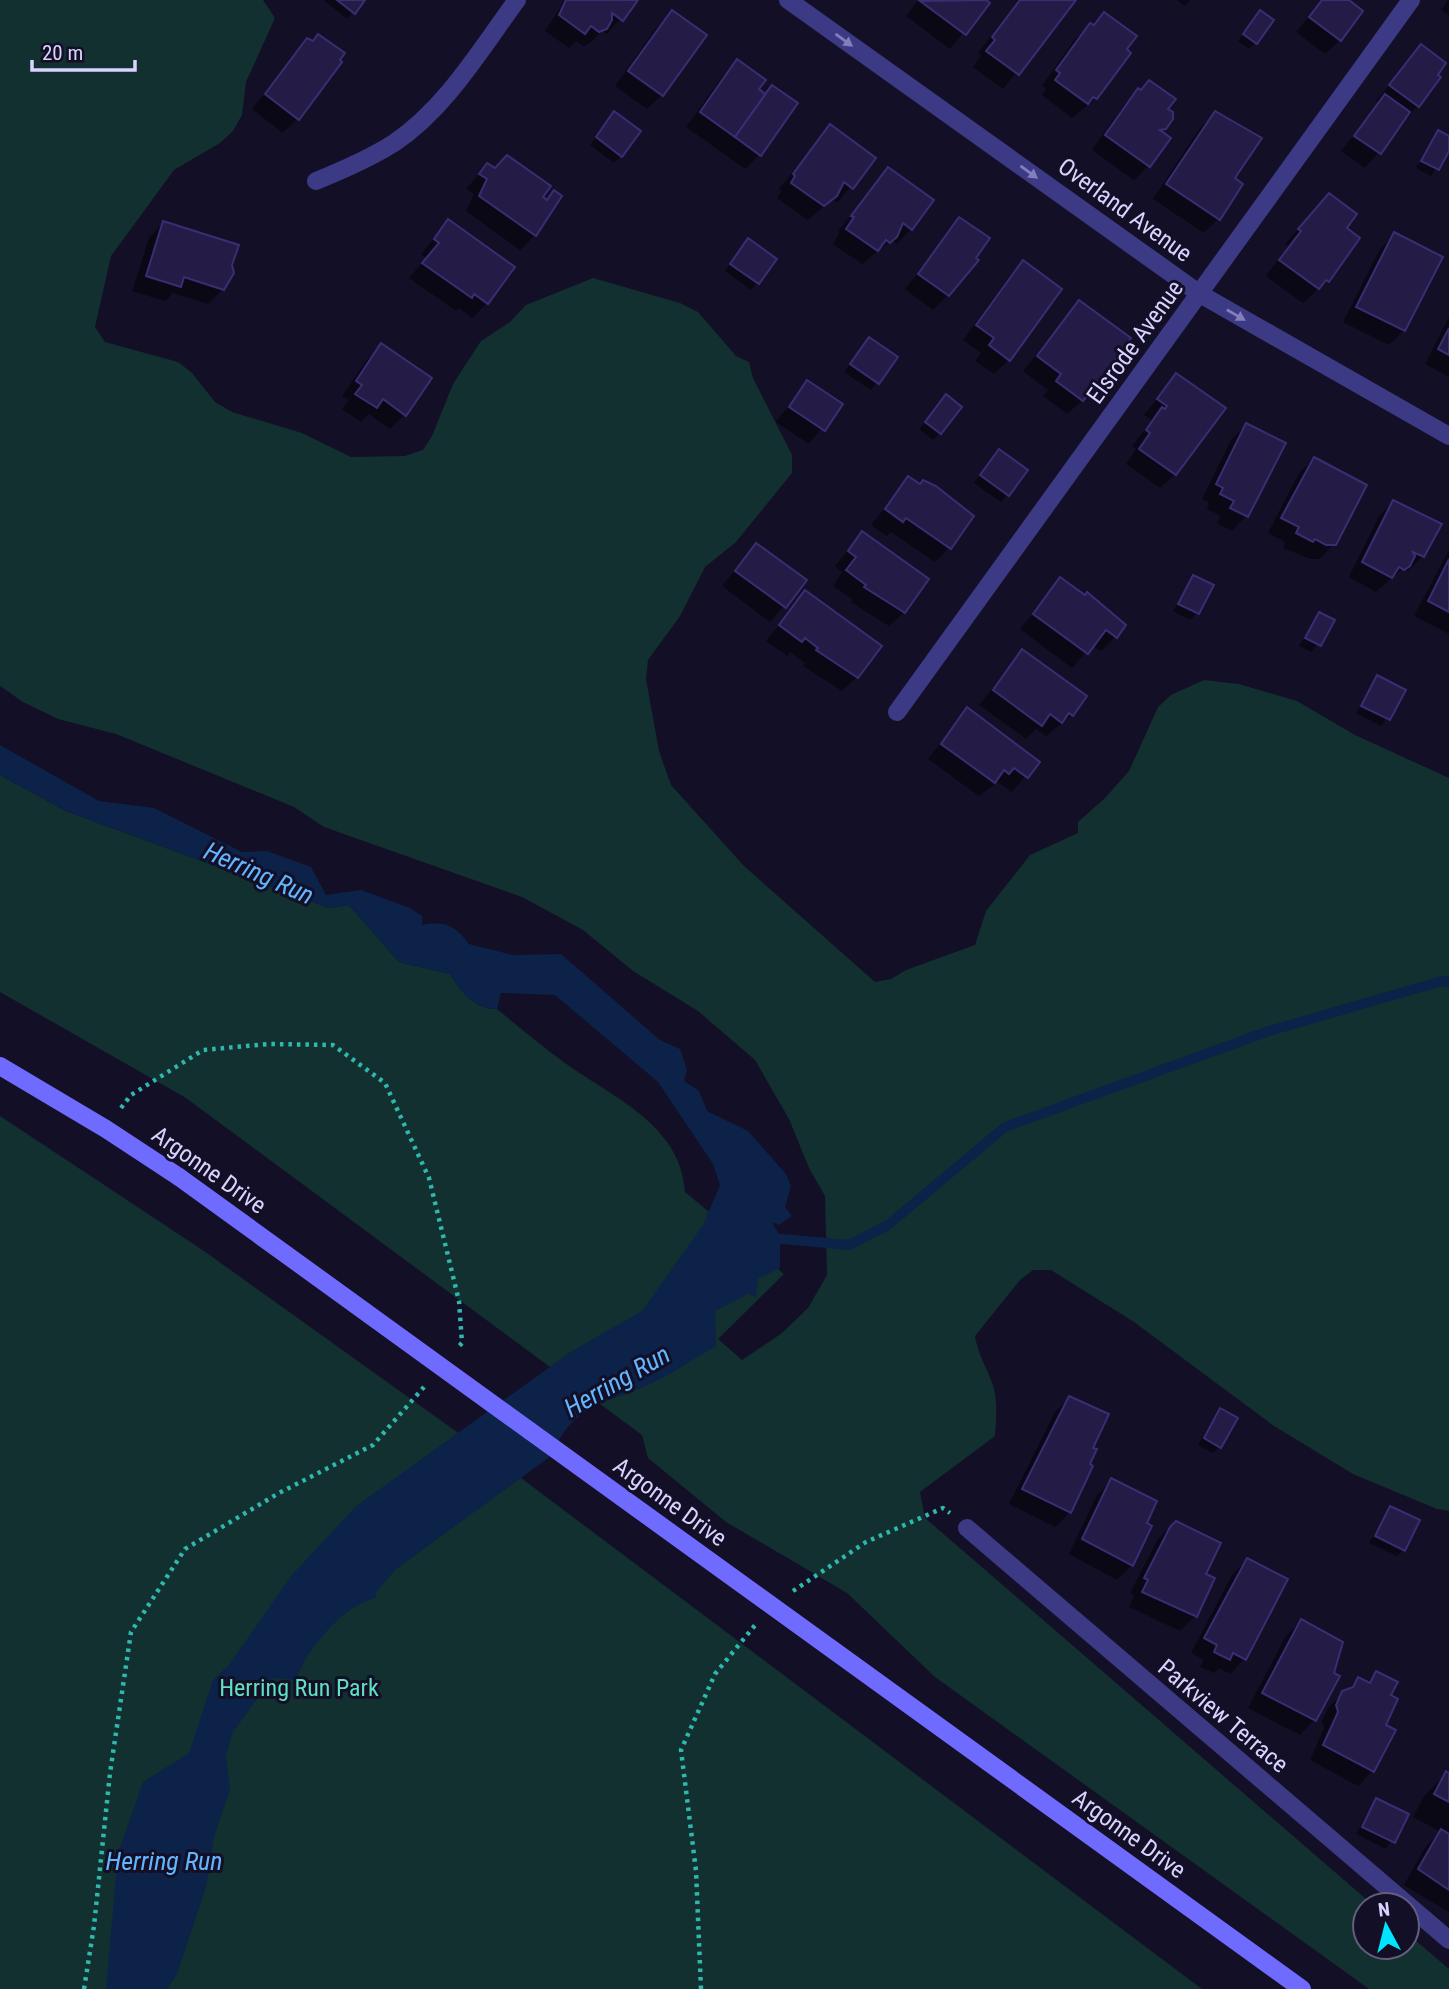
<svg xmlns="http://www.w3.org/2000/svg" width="1449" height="1989" viewBox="0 0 1449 1989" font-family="'Roboto Condensed',sans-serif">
<rect width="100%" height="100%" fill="#130f26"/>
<g fill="#12302f">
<path d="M0 0H263L275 18 246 82 242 115 233 131 220 143 174 170 111 256 95 327 105 342 178 362 192 373 215 402 232 412 302 433 351 457 405 456 423 450 432 436 453 384 481 341 510 322 526 305 593 278 680 303 698 312 736 356 749 362 753 378 792 455V473L736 542 705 567 680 616 648 660 646 679 659 751 671 785 744 866 875 982 891 979 906 970 975 945 986 911 1030 855 1078 833V822L1105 798 1129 771 1158 707 1171 695 1204 680 1239 684 1297 701 1355 735 1449 778V1511L1437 1509 1353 1474 1274 1426 1134 1322 1051 1270H1033L1020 1280 975 1336C978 1355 987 1368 993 1385 998 1402 996 1419 995 1436L920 1492 925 1518 1373 1905H1365V1947H1407V1933L1449 1969V1989H1369L935 1677 847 1593 726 1522 648 1458 642 1435 186 1098 0 992V775L66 811 329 908 349 905 399 962 450 974C460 991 476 1010 497 1009 519 1027 541 1046 565 1063 614 1098 681 1125 685 1192L784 1274 718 1339 742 1360 782 1333 808 1308 827 1275 825 1196 809 1168 789 1119 755 1060 698 1011 633 971 583 930 522 897 324 827 294 807 116 734 58 719 23 702 0 686Z"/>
<polygon points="0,1116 204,1251 521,1478 1202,1989 0,1989"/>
</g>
<path fill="#0c2248" d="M0 745 99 801 154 808 242 852 267 851 311 867 326 895 361 890 410 908 422 916V925C444 920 456 926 469 944L513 955 561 954 660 1040 680 1049 687 1070 684 1081 699 1091 707 1111 748 1131 786 1174 791 1186 785 1207 792 1216 779 1225 772 1222 780 1236V1268L758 1279 756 1297 748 1294 715 1311 716 1346C696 1357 677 1371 656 1381 607 1406 575 1400 551 1456L395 1570 376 1592V1598C343 1605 306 1650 296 1680L272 1678 233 1732 226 1755 230 1790 214 1836 206 1887 177 1974 167 1989H106L118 1853 143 1782 189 1753 213 1680 229 1665 291 1576 355 1507 572 1351 642 1311 703 1225 720 1185 713 1164 658 1082 555 995 501 993 497 1009C476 1010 460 991 450 974L399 962 349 905 329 908 66 811 0 775Z"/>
<g fill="#0007">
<polygon points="324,0 363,0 347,19"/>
<polygon points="565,0 636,0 607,34 602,31 590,43 583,46 576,41 569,48 545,31"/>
<polygon points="918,0 983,0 987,3 950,49 906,16"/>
<polygon points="1019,0 1074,0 1003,89 973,67 981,55 978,53"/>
<polygon points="1177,0 1190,0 1185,6"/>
<polygon points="1322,0 1346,0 1340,40 1325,54 1296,32"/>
<polygon points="1448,0 1449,0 1449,15 1441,10"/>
<polygon points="672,12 662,95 647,109 615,86 657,27"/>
<polygon points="1104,14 1096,98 1072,118 1042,95 1046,88 1042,86 1075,39"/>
<polygon points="1254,19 1256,42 1249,49 1238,41"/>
<polygon points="307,40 298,118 283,133 252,109"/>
<polygon points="1421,47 1418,105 1365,168 1341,151 1379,103 1376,101"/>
<polygon points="737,61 764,95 772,87 760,154 745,169 686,127 723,76"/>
<polygon points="1149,82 1166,109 1164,128 1148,166 1134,180 1092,150 1124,105"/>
<polygon points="1215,113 1260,138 1233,179 1218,219 1204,233 1153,199 1200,128"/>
<polygon points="608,120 621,156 614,163 590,145"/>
<polygon points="830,127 874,158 837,203 832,199 808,220 777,198 782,191 779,189"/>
<polygon points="1438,132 1449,138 1449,148 1431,176 1416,168"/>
<polygon points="487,165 546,201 554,193 559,196 535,235 520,250 466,211 474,194 466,189"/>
<polygon points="889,169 911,229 897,244 892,240 862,264 833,244 840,232 838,231"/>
<polygon points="1329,195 1344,229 1328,280 1303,303 1266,276 1288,246 1285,244"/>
<polygon points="960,220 988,239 964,278 933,310 905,289"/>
<polygon points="448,222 487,303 472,318 459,308 456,311 409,278 426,258 421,254"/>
<polygon points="163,223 223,289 208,304 173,293 165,301 132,291 149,238"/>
<polygon points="1394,235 1404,330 1389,345 1343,322 1380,249"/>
<polygon points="742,247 775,259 751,290 725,271"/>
<polygon points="1023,262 1009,360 994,374 975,361 981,353 963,340 1009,277"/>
<polygon points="1079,302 1129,338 1090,394 1067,414 1043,396 1048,390 1023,371"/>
<polygon points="1449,317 1449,377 1425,364"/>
<polygon points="869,339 895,358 871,390 844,372"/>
<polygon points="381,345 404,415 390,429 369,414 361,422 342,409 349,400 342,396 367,360"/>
<polygon points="1176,376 1175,474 1160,488 1126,464 1136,449 1132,446 1152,420 1144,415"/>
<polygon points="807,383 840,405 809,444 776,422"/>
<polygon points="946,396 940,433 933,440 919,429"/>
<polygon points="1246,425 1246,516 1232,531 1217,523 1221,516 1207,509 1209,502 1202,499 1231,440"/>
<polygon points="992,458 1026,471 1001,502 974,483"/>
<polygon points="1314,459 1334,544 1319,559 1311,559 1283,548 1285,542 1268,533 1299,473"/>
<polygon points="909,478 920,486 949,548 935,562 891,532 887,536 871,525"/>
<polygon points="1393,502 1423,556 1408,571 1403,568 1376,592 1349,577 1379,516"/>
<polygon points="862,534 904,612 889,626 851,602 853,600 833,586 842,572 835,566"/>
<polygon points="756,545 804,581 770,622 722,586"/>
<polygon points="1449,550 1449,634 1414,616"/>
<polygon points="1193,577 1197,613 1190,620 1173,611"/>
<polygon points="1060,579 1085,597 1115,637 1101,651 1092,645 1072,668 1020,629"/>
<polygon points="806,592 857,677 842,691 803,666 805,663 790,652 787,656 766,641"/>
<polygon points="1319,615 1332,621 1312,652 1299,646"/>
<polygon points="1023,652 1072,715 1046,736 1036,729 1026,739 979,705"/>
<polygon points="1378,677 1403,691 1381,726 1356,713"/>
<polygon points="968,709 1037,762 1012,792 998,782 979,796 928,759"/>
<polygon points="1069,1398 1091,1448 1070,1512 1055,1527 1009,1504 1055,1412"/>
<polygon points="1220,1410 1220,1446 1213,1453 1198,1445"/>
<polygon points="1112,1480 1144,1524 1132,1565 1117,1580 1069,1554 1097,1495"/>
<polygon points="1390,1508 1404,1550 1397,1556 1369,1543"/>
<polygon points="1173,1524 1204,1575 1213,1579 1195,1616 1180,1631 1129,1607 1134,1595 1130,1593 1158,1539"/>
<polygon points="1247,1560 1244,1659 1230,1674 1219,1668 1214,1673 1200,1667 1204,1660 1191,1653 1232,1575"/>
<polygon points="1301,1621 1332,1674 1337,1676 1314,1720 1300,1735 1248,1708 1286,1636"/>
<polygon points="1376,1673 1389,1695 1384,1726 1394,1731 1372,1771 1358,1786 1310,1760 1324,1728 1322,1721 1328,1708 1358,1679 1366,1683"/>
<polygon points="1446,1774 1449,1775 1449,1912 1404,1885 1426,1846 1441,1832 1413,1817 1424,1796"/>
<polygon points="1376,1800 1407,1815 1386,1849 1356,1834"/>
</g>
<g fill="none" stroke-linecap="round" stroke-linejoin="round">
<polyline stroke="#0c2248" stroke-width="10" points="771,1238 849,1245 888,1225 1005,1127 1269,1031 1442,981 1449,982"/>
</g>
<g fill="#241b47" stroke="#3b2d73" stroke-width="2">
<polygon points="337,0 365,0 355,14"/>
<polygon points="566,0 638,0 623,21 612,13 612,20 607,29 599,32 591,26 585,34 559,15"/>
<polygon points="986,0 990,3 966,35 920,1"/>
<polygon points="1020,0 1076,0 1019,75 986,51 995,40 992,37"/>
<polygon points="1322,0 1349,0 1363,11 1341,41 1309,17"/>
<polygon points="672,10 707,35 663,96 628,71"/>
<polygon points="1260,10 1274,20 1257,44 1243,34"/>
<polygon points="1104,12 1137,36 1127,49 1131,53 1097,99 1093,97 1088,104 1055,80 1060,73 1056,70 1090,23 1094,25"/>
<polygon points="318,34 345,53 340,60 342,62 299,120 265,94 307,38 313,41"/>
<polygon points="1421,44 1446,63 1438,75 1441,77 1419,107 1389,85"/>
<polygon points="737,59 766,80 759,89 765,94 772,85 735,137 700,112"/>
<polygon points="1149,80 1176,99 1168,109 1173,112 1173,119 1166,129 1160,130 1171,138 1150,167 1105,135 1138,88 1141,90"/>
<polygon points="772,85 798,103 761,156 735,137"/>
<polygon points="1385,94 1410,112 1381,154 1354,136"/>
<polygon points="614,111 641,131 622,157 596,137"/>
<polygon points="1215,111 1262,138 1235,178 1243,184 1220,220 1166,184"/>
<polygon points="830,124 876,158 853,189 844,182 837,196 824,206 791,183 795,176 793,174"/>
<polygon points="1438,130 1449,136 1449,151 1439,170 1421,161"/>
<polygon points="507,155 551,186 543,197 547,200 554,190 562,196 536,236 479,196 487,179 479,174 487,163 495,168"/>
<polygon points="888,167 934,200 912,230 903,223 897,237 890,243 886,240 878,251 846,229 854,217 851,216"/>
<polygon points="1329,193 1357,214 1347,228 1360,238 1329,282 1326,280 1319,289 1279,260 1301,231 1298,229"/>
<polygon points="959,217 990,238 976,258 979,260 949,296 918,274"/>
<polygon points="448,219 515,267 488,304 474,294 472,298 422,263 439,243 434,239"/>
<polygon points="163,221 239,245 232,265 234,273 224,290 184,277 181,287 146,276"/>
<polygon points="1394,232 1443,257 1405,331 1356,307"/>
<polygon points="748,238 777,259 759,284 730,264"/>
<polygon points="1023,260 1062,289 1010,361 989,345 994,338 976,325"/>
<polygon points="1079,300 1131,338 1091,395 1089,393 1083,401 1056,381 1061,374 1037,356"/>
<polygon points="1449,328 1449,355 1438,349"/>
<polygon points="869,337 898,357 879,384 850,364"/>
<polygon points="381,343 432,378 406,416 383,399 377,408 355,394 362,385 356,381"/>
<polygon points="1176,373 1226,408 1176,475 1139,449 1150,433 1146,430 1162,407 1165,409 1167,406 1157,399"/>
<polygon points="807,380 843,404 825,431 789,407"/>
<polygon points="946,394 962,407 941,434 925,422"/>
<polygon points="1246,423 1286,443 1248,517 1230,508 1234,501 1220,494 1223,488 1216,484"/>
<polygon points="999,449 1028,470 1009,496 980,475"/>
<polygon points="1314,457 1367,485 1336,545 1326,545 1315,539 1313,542 1296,533 1299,527 1281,518"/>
<polygon points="908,476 920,484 923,480 936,486 974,516 951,549 906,518 903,522 885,509"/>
<polygon points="1393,500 1442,524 1424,557 1413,552 1415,556 1410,566 1404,570 1399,567 1392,578 1362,562"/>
<polygon points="862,531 929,579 905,613 864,587 866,585 846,570 856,557 848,551"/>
<polygon points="756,543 807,580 786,608 735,571"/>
<polygon points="1449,559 1449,612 1428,601"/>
<polygon points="1193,575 1214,585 1199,614 1178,604"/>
<polygon points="1060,577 1085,595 1087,592 1126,625 1117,638 1106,630 1088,654 1033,614"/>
<polygon points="805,590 882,646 858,678 816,650 818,648 805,638 802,642 779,625"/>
<polygon points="1319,612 1335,620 1321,646 1305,638"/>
<polygon points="1022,649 1087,696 1073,716 1069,713 1062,723 1050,714 1042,726 993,690"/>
<polygon points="1377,675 1406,690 1390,720 1361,706"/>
<polygon points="967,707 1040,762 1028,778 1014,768 1009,774 1004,770 995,783 941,744"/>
<polygon points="1069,1396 1109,1414 1093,1448 1097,1449 1090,1464 1093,1466 1071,1513 1022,1489"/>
<polygon points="1220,1408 1238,1418 1221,1448 1204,1438"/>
<polygon points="1111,1478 1157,1501 1147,1523 1152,1526 1133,1566 1082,1539"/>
<polygon points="1390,1506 1420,1520 1405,1551 1375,1536"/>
<polygon points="1176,1521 1221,1543 1206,1574 1215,1578 1197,1617 1142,1592 1148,1580 1144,1578 1170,1527"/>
<polygon points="1247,1558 1288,1579 1246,1660 1233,1653 1230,1660 1214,1652 1217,1645 1204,1638"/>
<polygon points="1301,1619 1343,1642 1334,1673 1340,1676 1316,1721 1262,1693"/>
<polygon points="1376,1671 1398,1682 1391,1695 1398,1699 1386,1725 1396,1730 1374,1772 1323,1745 1338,1712 1336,1705 1342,1691 1353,1687 1358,1677 1370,1683"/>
<polygon points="1446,1771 1449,1773 1449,1802 1434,1794"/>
<polygon points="1376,1798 1409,1814 1395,1843 1362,1827"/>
<polygon points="1441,1829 1449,1834 1449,1890 1418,1869"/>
</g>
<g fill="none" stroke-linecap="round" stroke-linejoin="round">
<g stroke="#2fb8b0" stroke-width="4.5" stroke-dasharray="3.5 5" stroke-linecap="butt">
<polyline points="121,1108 131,1095 203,1050 269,1044 333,1045 385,1083 429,1178 459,1301 462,1343 457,1348"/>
<polyline points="793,1591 866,1542 943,1508 950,1513"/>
<polyline points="84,1989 94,1926 110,1773 131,1632 185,1549 279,1493 373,1445 424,1387"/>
<polyline points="701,1989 696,1871 681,1750 715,1674 756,1624"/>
</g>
<g stroke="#3d3a85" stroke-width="18">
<polyline points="788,0 1200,294 1449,436"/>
<path d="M316 181C343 170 369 159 394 143 446 108 480 50 517 0"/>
<polyline points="897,712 1411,0"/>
<polyline points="967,1528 1449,1940"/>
</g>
<g stroke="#6f6bff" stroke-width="18">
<polyline points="0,1066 106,1129 179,1177"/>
<polyline points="530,1431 1302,1989"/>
</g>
<polyline stroke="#6f6bff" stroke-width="18" points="179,1177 530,1431"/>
</g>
<defs><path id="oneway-solid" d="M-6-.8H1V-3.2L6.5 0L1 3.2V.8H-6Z" transform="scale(1.75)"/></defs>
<g fill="#837fbc">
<use href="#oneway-solid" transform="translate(844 40) rotate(36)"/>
<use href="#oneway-solid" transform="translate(1029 172) rotate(36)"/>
<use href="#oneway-solid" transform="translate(1236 315) rotate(30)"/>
</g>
<g text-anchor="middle" stroke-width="6" stroke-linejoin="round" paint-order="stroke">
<g font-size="24" fill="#d9d4ff" stroke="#130f26">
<text transform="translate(1125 210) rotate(36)" y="8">Overland Avenue</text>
<text transform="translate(1135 342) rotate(-54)" y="8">Elsrode Avenue</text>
<text transform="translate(209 1170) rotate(35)" y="8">Argonne Drive</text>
<text transform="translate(670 1502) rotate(36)" y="8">Argonne Drive</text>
<text transform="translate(1223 1716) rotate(40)" y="8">Parkview Terrace</text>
<text transform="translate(1129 1834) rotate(36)" y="8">Argonne Drive</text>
</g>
<g font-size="24" fill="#5fe0c0" stroke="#130f26">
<text x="299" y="1696">Herring Run Park</text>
</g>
<g font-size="26" font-style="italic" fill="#62b6ff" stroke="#130f26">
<text transform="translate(259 873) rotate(24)" y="9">Herring Run</text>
<text transform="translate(617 1381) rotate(-30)" y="9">Herring Run</text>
<text x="164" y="1870">Herring Run</text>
</g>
</g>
<g transform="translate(1386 1926) rotate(353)"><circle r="33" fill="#130f26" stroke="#625e7d" stroke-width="2"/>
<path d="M0-5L12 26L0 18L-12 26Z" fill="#00e5ff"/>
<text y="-10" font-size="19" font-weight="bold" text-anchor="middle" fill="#d9d4ff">N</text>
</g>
<path d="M32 60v10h103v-10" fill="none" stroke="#d9d4ff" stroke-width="3.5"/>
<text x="42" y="60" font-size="21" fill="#d9d4ff" stroke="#130f26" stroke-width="5" paint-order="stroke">20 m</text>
</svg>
